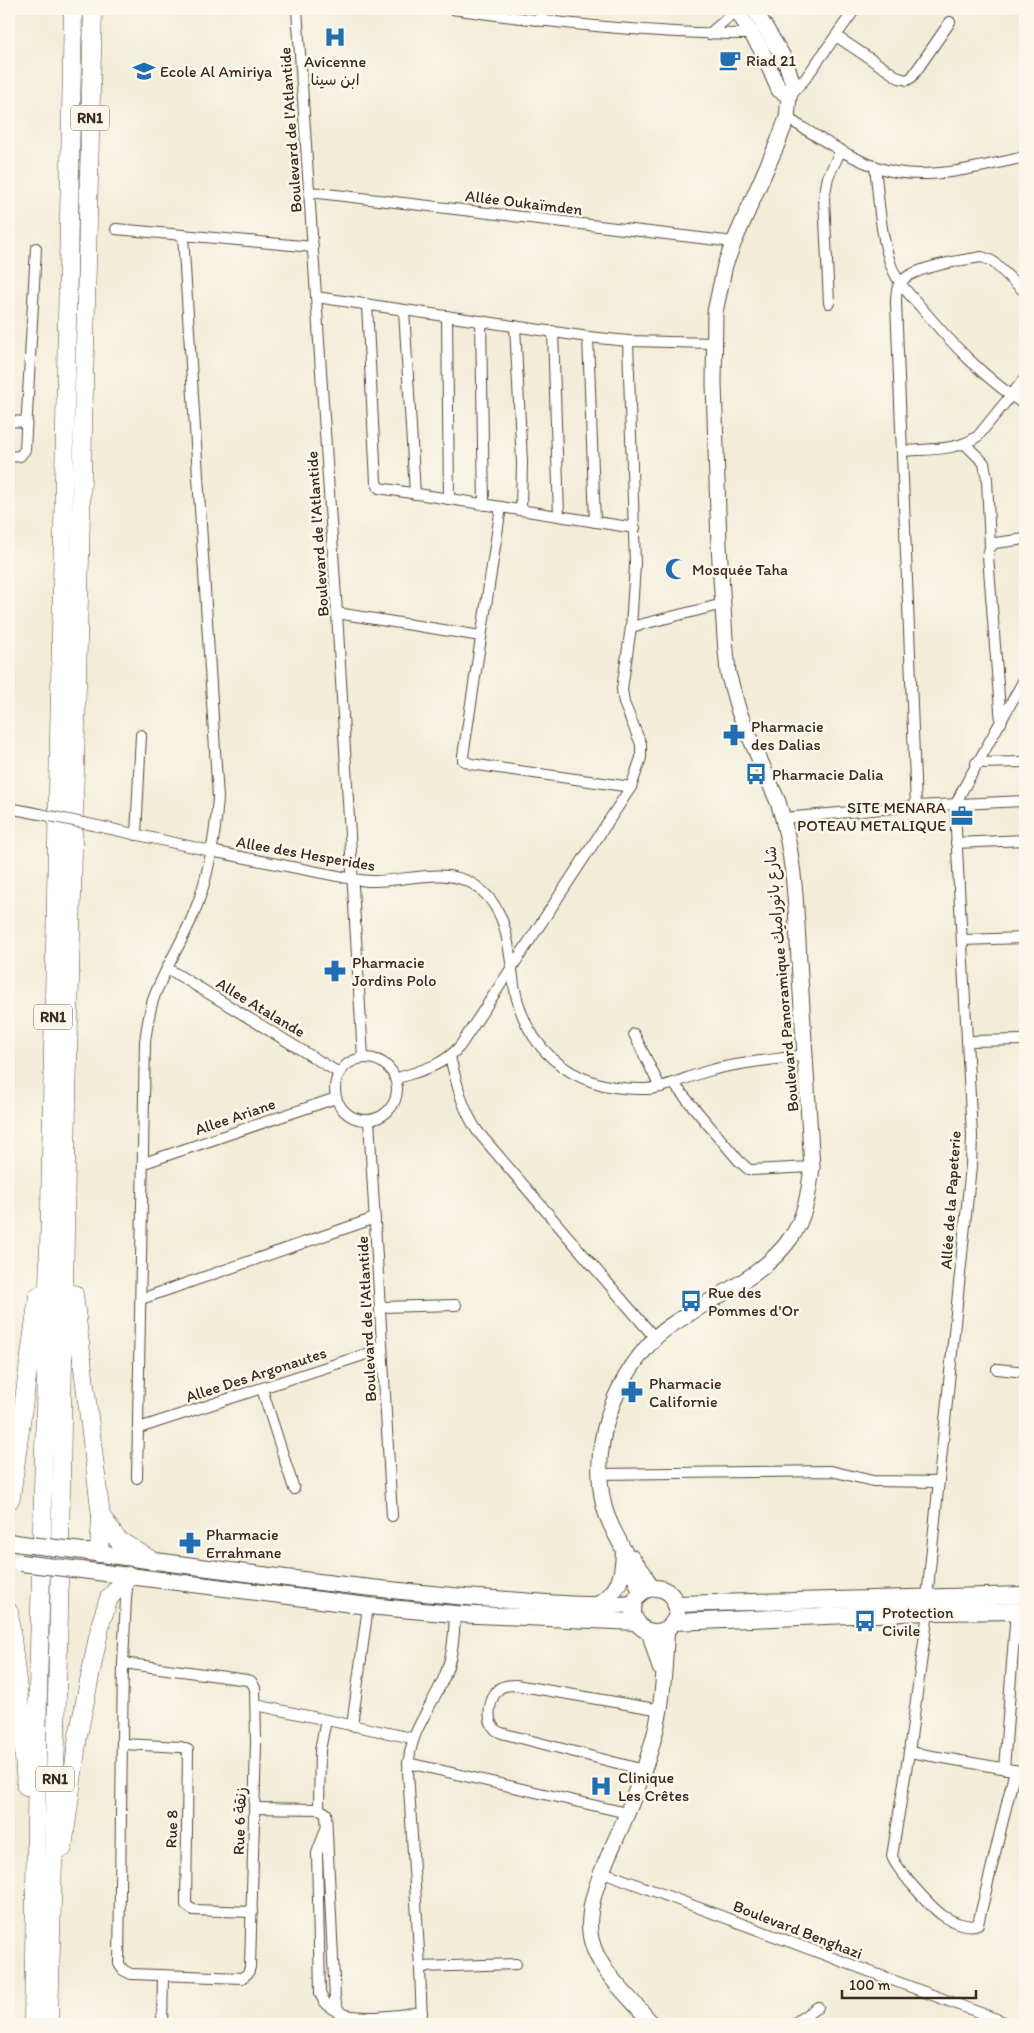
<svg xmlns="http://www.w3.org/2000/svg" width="1034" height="2033" viewBox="0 0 1034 2033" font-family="Itim,'Playpen Sans Arabic',sans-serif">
<rect width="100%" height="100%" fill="#fbf7ec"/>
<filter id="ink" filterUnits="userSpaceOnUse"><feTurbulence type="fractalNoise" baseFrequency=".02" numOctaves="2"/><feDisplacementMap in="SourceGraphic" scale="10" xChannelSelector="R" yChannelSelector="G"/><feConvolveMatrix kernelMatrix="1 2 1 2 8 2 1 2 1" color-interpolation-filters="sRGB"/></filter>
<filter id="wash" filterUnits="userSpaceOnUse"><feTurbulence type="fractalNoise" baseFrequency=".0096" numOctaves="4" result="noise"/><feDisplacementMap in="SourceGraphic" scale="20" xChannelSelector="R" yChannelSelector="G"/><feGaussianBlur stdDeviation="1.12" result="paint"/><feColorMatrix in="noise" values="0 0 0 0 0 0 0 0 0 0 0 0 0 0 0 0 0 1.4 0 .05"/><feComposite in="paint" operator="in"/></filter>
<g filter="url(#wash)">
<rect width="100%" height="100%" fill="#f2edd8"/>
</g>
<g filter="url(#ink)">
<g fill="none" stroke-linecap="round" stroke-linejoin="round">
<g stroke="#56473a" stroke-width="12">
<g id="minor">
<polyline points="297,9 337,613 363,1058"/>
<path d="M452 9C551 23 651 34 751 34L754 32"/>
<polyline points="541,9 541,21"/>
<polyline points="709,34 738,9"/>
<polyline points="836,36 899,78 907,80 912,77 950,22"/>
<polyline points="791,94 805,79 855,9"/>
<path d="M787 118C819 137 859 166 896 172 936 179 985 166 1025 157"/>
<path d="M875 166C879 200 880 236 892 268 898 283 909 294 919 305 951 343 984 378 1025 405"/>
<polyline points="310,192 734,242"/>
<polyline points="116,229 313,247"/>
<polyline points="316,297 588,337 628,341 714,343"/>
<polyline points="829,303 824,198 828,177 841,150"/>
<polyline points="367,304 376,482 379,488 635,528"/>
<polyline points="404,310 415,494"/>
<polyline points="447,316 449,499"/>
<polyline points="481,321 484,505"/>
<polyline points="515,326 522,462 521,510"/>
<polyline points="553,331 559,516"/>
<polyline points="588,337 595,522"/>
<polyline points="9,421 27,422"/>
<polyline points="965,444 984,463 987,479 990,547 988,556 1001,723"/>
<path d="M903 451C928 449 958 451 978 436L1025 378"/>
<polyline points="9,457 20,456 25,450 36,248"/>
<polyline points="501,507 463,756 463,760 471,764 631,787"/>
<polyline points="990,547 995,543 1025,539"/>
<polyline points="337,613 481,636"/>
<polyline points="631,627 723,604"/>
<polyline points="976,763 1025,762"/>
<path d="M916 806 896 302C896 296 896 288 900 283 911 267 963 260 982 257L992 261 1025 292"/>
<polyline points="9,808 40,814"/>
<polyline points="784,818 916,806 1025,801"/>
<path d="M93 825 211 851 353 879C359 880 366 881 372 881 403 882 444 866 473 884 504 904 508 937 512 970 519 1046 569 1091 646 1089 669 1088 690 1075 712 1070 742 1062 774 1060 805 1055"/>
<polyline points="136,835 141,735"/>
<polyline points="956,843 1025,840"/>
<polyline points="962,940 1025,938"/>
<polyline points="167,968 339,1073"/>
<polyline points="634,1034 660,1087"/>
<polyline points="967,1041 1025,1040"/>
<path d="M450 1057C457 1084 462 1109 478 1132L655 1338"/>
<circle cx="366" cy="1089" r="31"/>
<path d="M395 1079C421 1070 442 1067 460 1046L631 787 641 758V744L624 703 622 689 631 627 635 565 628 341"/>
<polyline points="673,1083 739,1161 748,1169 752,1170 812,1167"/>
<polyline points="369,1120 392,1516"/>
<polyline points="144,1163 336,1098"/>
<polyline points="141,1299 375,1218"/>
<polyline points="380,1307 456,1305"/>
<polyline points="997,1369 1025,1372"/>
<polyline points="262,1389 294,1489"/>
<polyline points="139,1428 382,1349"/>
<polyline points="599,1474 831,1471 873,1481 939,1482"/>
<path d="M137 1478 145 1041C147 1027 149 1013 153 1000 164 969 182 943 194 913 209 877 215 837 218 798L183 235"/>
<polyline points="927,1598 971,1166 972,1135 956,830 956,804 962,791 1025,678"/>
<path d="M928 1612 909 1752 892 1856C896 1869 930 1906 942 1915 950 1921 969 1929 978 1924L1015 1770"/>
<polyline points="123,1663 247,1680 251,1681 255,1688 256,1743 250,1967 248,1973 242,1978 131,1974 123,1970 119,1964 123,1663 126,1598 128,1580"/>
<polyline points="256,1705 412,1738"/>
<polyline points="352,1726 368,1606"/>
<polyline points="124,1744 181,1747 188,1750 186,1905 193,1910 252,1912"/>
<polyline points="909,1752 1025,1772"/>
<polyline points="408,1763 627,1813"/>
<polyline points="1004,1769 1016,1611"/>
<path d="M644 1770 505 1734C502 1733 497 1732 495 1729 485 1719 490 1696 500 1688 505 1685 511 1685 516 1685L661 1710"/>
<polyline points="254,1808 319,1809 326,1813 335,2000 339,2011"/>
<polyline points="319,1809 320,1750 326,1720"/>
<path d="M326 1829 317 1853 320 1993C333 2029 393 2015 422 2012"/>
<polyline points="603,1872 1010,2024"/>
<polyline points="420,1967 516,1964"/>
<polyline points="162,2024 163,1977"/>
<path d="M422 2024 420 1967 408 1772C409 1729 430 1712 445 1675 453 1655 454 1635 455 1614"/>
<polyline points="793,2024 818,2007"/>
</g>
</g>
<g stroke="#56473a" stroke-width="17">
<g id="secondary">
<polyline points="736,9 761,49 779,90 789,96"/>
<polyline points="631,1557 643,1572 652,1589"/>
<path d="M641 1593C635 1579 630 1565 624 1551 617 1536 608 1523 604 1506 590 1446 612 1384 654 1339 662 1330 676 1322 687 1315 723 1292 765 1274 790 1239 805 1219 809 1192 812 1167 808 1099 804 1030 799 961 796 909 795 853 778 802L739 712 728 673 725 638 719 546 714 383 715 312 725 265 734 242 778 142 787 118 789 96 793 84 785 60 754 9"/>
<polyline points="649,1631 660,1668"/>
<path d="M652 2024C631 1997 599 1973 591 1939 583 1903 609 1856 623 1823 635 1795 646 1767 654 1737 664 1701 664 1665 667 1628"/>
</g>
</g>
<g stroke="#56473a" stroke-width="18">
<g id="primary">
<polyline points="9,1542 22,1544"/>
<path d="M87 1552C218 1569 348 1588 479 1598 531 1601 583 1608 634 1604"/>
<polyline points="81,1570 368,1606 455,1614 637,1622"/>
<circle cx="655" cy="1610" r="22"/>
<polyline points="675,1604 1025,1595"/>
<path d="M596 1606C620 1591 623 1578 624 1551"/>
<polyline points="673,1622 928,1612 1025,1611"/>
</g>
</g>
<g stroke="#56473a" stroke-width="19">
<g id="trunk">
<polyline points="74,1294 101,1516 118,1540 153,1561"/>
<polyline points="9,1501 11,1497 38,1296"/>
<polyline points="99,1553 101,1516"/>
<polyline points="9,1612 21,1715 26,1786"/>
<polyline points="63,1848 78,1736 101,1622 109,1598 129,1576"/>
<polyline points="33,2024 38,1690 50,1209 73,9"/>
<polyline points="49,2024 59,1612 67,1102 93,9"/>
</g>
</g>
<use href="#minor" stroke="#fff" stroke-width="10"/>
<use href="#secondary" stroke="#fff" stroke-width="15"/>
<use href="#primary" stroke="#fff" stroke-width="16"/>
<use href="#trunk" stroke="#fff" stroke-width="18"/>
<g stroke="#56473a" stroke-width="12" stroke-linecap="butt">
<polyline id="minor-bridge" points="40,814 93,825"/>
</g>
<g stroke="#56473a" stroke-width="18" stroke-linecap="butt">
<g id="primary-bridge">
<polyline points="22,1544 83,1551"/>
<polyline points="21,1563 81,1570"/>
</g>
</g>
<use href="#minor-bridge" stroke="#fff" stroke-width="10"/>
<use href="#primary-bridge" stroke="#fff" stroke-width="16"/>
</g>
</g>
<defs>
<g id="hospital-bare" transform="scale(1.725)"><path d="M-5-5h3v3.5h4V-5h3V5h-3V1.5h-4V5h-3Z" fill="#1f6fb2" stroke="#fbf7ec" stroke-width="2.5" paint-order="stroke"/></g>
<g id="cafe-bare" transform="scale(1.725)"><path d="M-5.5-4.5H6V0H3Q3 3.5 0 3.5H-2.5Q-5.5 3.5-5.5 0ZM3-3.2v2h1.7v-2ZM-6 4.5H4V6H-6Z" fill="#1f6fb2" stroke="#fbf7ec" stroke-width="2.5" paint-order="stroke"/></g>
<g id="school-bare" transform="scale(1.725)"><path d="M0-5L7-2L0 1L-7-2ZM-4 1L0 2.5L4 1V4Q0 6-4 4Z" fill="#1f6fb2" stroke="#fbf7ec" stroke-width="2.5" paint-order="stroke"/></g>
<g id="mosque-bare" transform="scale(1.725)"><path d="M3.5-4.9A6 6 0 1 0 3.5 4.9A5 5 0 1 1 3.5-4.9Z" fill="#1f6fb2" stroke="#fbf7ec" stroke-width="2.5" paint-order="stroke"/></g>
<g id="pharmacy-bare" transform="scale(1.725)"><path d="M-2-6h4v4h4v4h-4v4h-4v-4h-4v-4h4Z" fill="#1f6fb2" stroke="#fbf7ec" stroke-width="2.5" paint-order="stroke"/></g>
<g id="bus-bare" transform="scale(1.725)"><path d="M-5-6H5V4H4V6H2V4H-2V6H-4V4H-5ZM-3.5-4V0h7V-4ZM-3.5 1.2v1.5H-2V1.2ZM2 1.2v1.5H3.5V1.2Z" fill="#1f6fb2" stroke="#fbf7ec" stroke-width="2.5" paint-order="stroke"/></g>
<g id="office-bare" transform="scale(1.725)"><path d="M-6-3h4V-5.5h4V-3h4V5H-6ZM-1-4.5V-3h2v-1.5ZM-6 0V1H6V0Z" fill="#1f6fb2" stroke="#fbf7ec" stroke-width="2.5" paint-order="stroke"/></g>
</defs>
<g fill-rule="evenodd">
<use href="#hospital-bare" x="335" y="37"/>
<use href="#cafe-bare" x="730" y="60"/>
<use href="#school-bare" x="144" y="71"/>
<use href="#mosque-bare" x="676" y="569"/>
<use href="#pharmacy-bare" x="734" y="735"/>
<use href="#bus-bare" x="756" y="774"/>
<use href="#office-bare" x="962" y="816"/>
<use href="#pharmacy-bare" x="335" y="971"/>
<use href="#bus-bare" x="691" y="1301"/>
<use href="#pharmacy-bare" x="632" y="1392"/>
<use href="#pharmacy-bare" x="190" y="1543"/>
<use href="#bus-bare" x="865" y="1621"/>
<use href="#hospital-bare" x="601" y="1786"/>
</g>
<g text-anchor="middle" stroke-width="5" stroke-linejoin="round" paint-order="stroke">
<g fill="#fbf7ec" stroke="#75685c" stroke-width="1">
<rect x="71" y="105.5" width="38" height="25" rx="4"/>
<rect x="34" y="1004.5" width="38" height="25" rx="4"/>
<rect x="36" y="1766.5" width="38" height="25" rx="4"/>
</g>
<g font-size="15" font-weight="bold" fill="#3b2a1e">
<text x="90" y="123">RN1</text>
<text x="53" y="1022">RN1</text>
<text x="55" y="1784">RN1</text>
</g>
<g font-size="16" fill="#3b2a1e" stroke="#fbf7ec" text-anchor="start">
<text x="746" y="66">Riad 21</text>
<text x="335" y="67" text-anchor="middle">Avicenne<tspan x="335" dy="18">ابن سينا</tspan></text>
<text x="160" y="77">Ecole Al Amiriya</text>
<text x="692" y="575">Mosquée Taha</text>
<text x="751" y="732">Pharmacie<tspan x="751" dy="18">des Dalias</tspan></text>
<text x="772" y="780">Pharmacie Dalia</text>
<text x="946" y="813" text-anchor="end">SITE MENARA<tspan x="946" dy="18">POTEAU METALIQUE</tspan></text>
<text x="352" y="968">Pharmacie<tspan x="352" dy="18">Jordins Polo</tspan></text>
<text x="708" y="1298">Rue des<tspan x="708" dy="18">Pommes d'Or</tspan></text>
<text x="649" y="1389">Pharmacie<tspan x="649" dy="18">Californie</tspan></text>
<text x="206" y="1540">Pharmacie<tspan x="206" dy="18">Errahmane</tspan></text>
<text x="882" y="1618">Protection<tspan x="882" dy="18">Civile</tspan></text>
<text x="618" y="1783">Clinique<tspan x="618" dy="18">Les Crêtes</tspan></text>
</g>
<g font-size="16" fill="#3b2a1e" stroke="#fbf7ec">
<text transform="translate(290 130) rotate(-94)" y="6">Boulevard de l'Atlantide</text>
<text transform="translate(524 202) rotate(7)" y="6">Allée Oukaïmden</text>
<text transform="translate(317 534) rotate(-94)" y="6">Boulevard de l'Atlantide</text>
<text transform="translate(306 853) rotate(10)" y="6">Allee des Hesperides</text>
<text transform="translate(781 979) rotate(-95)" y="6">Boulevard Panoramique شارع بانوراميك</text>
<text transform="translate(261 1007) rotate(31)" y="6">Allee Atalande</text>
<text transform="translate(235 1116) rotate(-19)" y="6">Allee Ariane</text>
<text transform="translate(950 1200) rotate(-86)" y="6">Allée de la Papeterie</text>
<text transform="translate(366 1319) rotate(-93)" y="6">Boulevard de l'Atlantide</text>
<text transform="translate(256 1374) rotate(-18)" y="6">Allee Des Argonautes</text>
<text transform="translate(239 1821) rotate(-88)" y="6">Rue 6 زنقة</text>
<text transform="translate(171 1829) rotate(-88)" y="6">Rue 8</text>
<text transform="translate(798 1929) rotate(21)" y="6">Boulevard Benghazi</text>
</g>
</g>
<rect width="1034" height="2033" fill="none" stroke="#fbf7ec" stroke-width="30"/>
<path d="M842 1990v8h134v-8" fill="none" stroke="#3b2a1e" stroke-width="2.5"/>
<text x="849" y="1990" font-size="15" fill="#3b2a1e" stroke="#fbf7ec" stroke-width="4" paint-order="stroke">100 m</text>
</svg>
